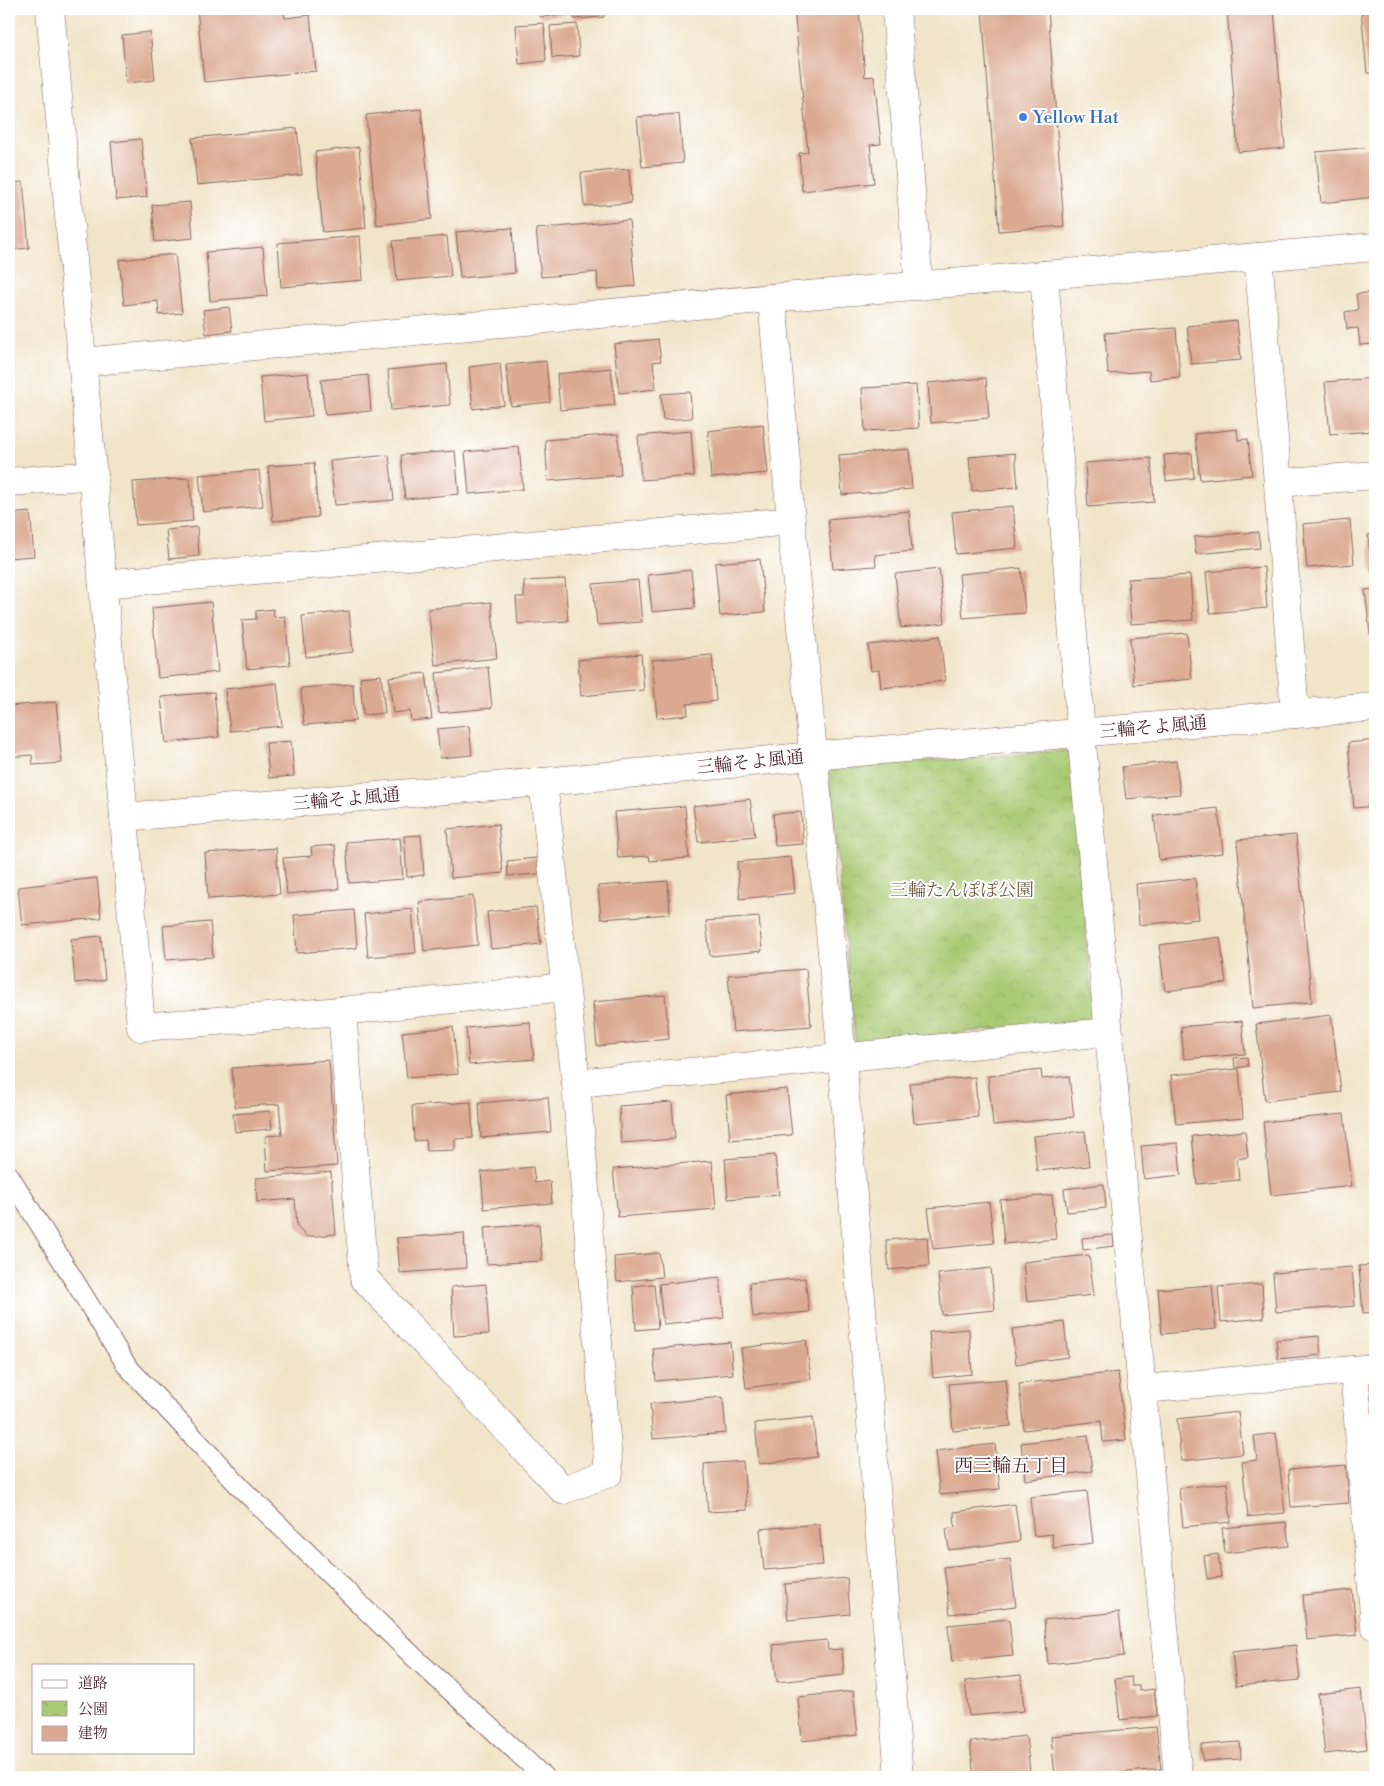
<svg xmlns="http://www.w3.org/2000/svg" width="1384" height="1786" viewBox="0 0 1384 1786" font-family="'Libre Bodoni','Noto Serif JP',serif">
<defs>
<pattern id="park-crowns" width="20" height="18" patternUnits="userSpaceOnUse" patternTransform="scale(1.25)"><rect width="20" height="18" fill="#a9ca73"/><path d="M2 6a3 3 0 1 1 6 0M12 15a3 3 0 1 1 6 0" fill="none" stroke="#93ad64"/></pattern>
</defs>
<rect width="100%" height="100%" fill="#fff"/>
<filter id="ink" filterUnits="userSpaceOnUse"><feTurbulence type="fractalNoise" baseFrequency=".02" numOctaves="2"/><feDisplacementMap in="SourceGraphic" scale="10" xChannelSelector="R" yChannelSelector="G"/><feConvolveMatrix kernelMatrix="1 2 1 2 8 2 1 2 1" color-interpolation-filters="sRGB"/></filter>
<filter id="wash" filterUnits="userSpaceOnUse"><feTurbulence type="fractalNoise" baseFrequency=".0096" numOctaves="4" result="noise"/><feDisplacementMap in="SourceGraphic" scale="20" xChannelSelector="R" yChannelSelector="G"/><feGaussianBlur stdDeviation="1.12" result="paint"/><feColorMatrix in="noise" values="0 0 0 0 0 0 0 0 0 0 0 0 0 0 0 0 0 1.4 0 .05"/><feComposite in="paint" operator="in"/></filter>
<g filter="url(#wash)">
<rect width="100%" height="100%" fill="#f1e4c8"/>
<polygon fill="url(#park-crowns)" stroke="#7a744f" points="1072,750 1093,1020 855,1043 829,768"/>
<g id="blocks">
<g fill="#dba991">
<polygon points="197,9 284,9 285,18 310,15 316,71 204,82"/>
<polygon points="539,9 567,9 567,14 540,17"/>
<polygon points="573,9 604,9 604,17 574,19"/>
<polygon points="794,9 859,9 865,77 874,76 881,144 870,145 874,183 802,191 799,153 808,152"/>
<polygon points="982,9 1048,9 1064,226 999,231"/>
<polygon points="1227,9 1274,9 1285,148 1238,152"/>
<polygon points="1361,9 1375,9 1375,73 1367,73"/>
<polygon points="544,23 546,61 519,64 516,25"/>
<polygon points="577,24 579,56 552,58 550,26"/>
<polygon points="150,32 155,80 126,83 122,35"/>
<polygon points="421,109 432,219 377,225 366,115"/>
<polygon points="679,114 683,163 642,167 637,117"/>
<polygon points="297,128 302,175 197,185 192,138"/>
<polygon points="141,139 147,197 116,200 111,142"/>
<polygon points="359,147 366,228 323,232 315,152"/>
<polygon points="1372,147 1375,197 1321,203 1316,152"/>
<polygon points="629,169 631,203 584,206 581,173"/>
<polygon points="23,182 29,248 9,250 9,183"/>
<polygon points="190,202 193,238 155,242 152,205"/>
<polygon points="629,220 635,286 598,290 597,272 541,277 536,229"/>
<polygon points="512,228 515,273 460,278 456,232"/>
<polygon points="360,236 363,280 281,287 278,243"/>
<polygon points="447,236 451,276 397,281 393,241"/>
<polygon points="263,247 267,296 210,301 206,252"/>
<polygon points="175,254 182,313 159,315 158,301 124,305 119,260"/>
<polygon points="1375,292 1375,344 1360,345 1358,328 1347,329 1345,312 1358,310 1356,294"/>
<polygon points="229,307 232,331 206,334 203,310"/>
<polygon points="1237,321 1241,360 1191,364 1187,326"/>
<polygon points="1176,328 1180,377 1150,380 1149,371 1108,374 1105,333"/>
<polygon points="658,339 661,361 653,362 656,389 619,393 614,344"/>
<polygon points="546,361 550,402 511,406 506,365"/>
<polygon points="500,363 504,405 473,409 469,367"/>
<polygon points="447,364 450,405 391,410 388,370"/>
<polygon points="611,368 615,405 560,410 557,374"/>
<polygon points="308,373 312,416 264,421 260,377"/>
<polygon points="368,375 371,411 325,415 321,380"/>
<polygon points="986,378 989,418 931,423 928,383"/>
<polygon points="1375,378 1375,431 1330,434 1325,382"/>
<polygon points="916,385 919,428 865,431 862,388"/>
<polygon points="690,392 692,418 663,420 661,394"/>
<polygon points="763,424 768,473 711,478 708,431"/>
<polygon points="1237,429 1238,440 1248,439 1252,475 1200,480 1195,434"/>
<polygon points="691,431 694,476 641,480 638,436"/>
<polygon points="618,434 621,475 548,481 545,440"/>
<polygon points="519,447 523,489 469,494 465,452"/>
<polygon points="909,449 912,489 842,495 839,455"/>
<polygon points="455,451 459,494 405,499 401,455"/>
<polygon points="1015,453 1018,487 972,491 969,457"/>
<polygon points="1192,453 1194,478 1166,481 1164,455"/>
<polygon points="389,455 394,500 335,505 330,461"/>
<polygon points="1151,458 1154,502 1088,507 1085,463"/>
<polygon points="314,463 318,517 273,521 268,466"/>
<polygon points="259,470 263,506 203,512 199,475"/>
<polygon points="190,478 193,521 136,525 133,482"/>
<polygon points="1013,506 1017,548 956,554 952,512"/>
<polygon points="909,511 912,551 875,555 876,566 833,569 828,519"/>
<polygon points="30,512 34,556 9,558 9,514"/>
<polygon points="1350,520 1354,564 1307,568 1303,524"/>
<polygon points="197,527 199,556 169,559 166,530"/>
<polygon points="1258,532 1260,548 1196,554 1194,537"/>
<polygon points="1375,534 1375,574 1372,574 1368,535"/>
<polygon points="760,559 765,612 720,616 715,563"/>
<polygon points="1264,567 1267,608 1210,613 1206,572"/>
<polygon points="1021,568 1025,613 963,618 959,574"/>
<polygon points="939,569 945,623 901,628 895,574"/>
<polygon points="691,570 695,608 652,612 648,575"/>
<polygon points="1190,575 1193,620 1131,624 1128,579"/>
<polygon points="565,579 568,621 518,624 516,597 524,597 524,581"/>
<polygon points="638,580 642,622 597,625 593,584"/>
<polygon points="1375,589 1375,634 1370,634 1365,590"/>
<polygon points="211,602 218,672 158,678 152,608"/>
<polygon points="491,602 497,658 435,665 428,609"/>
<polygon points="273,609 274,617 285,616 290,665 247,669 242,620 256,619 256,611"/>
<polygon points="349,611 353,652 306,657 302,616"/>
<polygon points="1187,633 1192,679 1134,685 1130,638"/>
<polygon points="940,636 945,681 881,688 879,670 871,671 868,645"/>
<polygon points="641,654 644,690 581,696 578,660"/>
<polygon points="712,655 716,701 687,704 688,715 657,718 652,660"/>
<polygon points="488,667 492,708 439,713 436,673"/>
<polygon points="426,673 432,719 411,721 410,711 393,713 389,677"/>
<polygon points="381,675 385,713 363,715 360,677"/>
<polygon points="277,683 282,726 230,731 225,689"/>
<polygon points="353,684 355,721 304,725 301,688"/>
<polygon points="214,692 219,737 166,743 161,697"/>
<polygon points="56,702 62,763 33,765 32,755 9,757 9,706"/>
<polygon points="469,726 472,755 440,758 437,729"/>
<polygon points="1375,740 1375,806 1354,808 1348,743"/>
<polygon points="291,741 294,776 269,778 266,743"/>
<polygon points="1176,761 1180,794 1126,799 1122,767"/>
<polygon points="750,799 755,836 698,842 693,806"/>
<polygon points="685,806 689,858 650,861 649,856 618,858 614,812"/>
<polygon points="1218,808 1223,853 1159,860 1154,815"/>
<polygon points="801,812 803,844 775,846 773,814"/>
<polygon points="498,824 503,873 451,878 447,829"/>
<polygon points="421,835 424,875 407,877 404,836"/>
<polygon points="1296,835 1312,1002 1253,1008 1237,840"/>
<polygon points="400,838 403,879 349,883 346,842"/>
<polygon points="335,845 339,889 287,894 283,858 312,856 311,847"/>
<polygon points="276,848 280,894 208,899 205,853"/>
<polygon points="791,857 795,893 740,899 737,862"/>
<polygon points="537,858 539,874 508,876 507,861"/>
<polygon points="97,878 101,918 22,925 18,887"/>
<polygon points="1195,878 1199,919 1139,925 1136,884"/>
<polygon points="668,881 670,914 601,919 598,886"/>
<polygon points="473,896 478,945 424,951 419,902"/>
<polygon points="536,907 541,944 491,949 487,912"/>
<polygon points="412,909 416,953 368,957 364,914"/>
<polygon points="354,910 357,948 297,953 294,915"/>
<polygon points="759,917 762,951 710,956 706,921"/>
<polygon points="210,922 213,957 166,960 163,926"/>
<polygon points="101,936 105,980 75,983 71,939"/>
<polygon points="1220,937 1226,983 1165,991 1159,945"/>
<polygon points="806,969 811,1026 733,1032 728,975"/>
<polygon points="665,995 669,1039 597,1046 593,1002"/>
<polygon points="1331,1015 1341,1092 1265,1101 1256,1024"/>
<polygon points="1242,1021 1245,1054 1184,1059 1181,1027"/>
<polygon points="530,1022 534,1059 469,1065 466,1028"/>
<polygon points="453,1027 458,1074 407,1078 402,1032"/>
<polygon points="1247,1057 1248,1066 1235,1068 1234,1058"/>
<polygon points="329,1060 337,1166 267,1171 265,1136 282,1135 279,1104 235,1107 232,1068"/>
<polygon points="1239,1069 1243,1118 1176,1124 1171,1075"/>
<polygon points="1041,1070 1042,1079 1069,1076 1074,1117 993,1125 988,1076"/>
<polygon points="975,1077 978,1117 914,1123 910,1083"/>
<polygon points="787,1089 792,1135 730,1140 726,1095"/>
<polygon points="548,1097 551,1132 481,1138 479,1103"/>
<polygon points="471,1102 473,1138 455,1139 455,1150 427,1151 426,1140 414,1141 412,1106"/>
<polygon points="672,1102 675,1139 621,1143 619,1106"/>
<polygon points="270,1111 272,1129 235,1132 233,1114"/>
<polygon points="1344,1114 1352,1186 1271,1195 1263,1122"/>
<polygon points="1085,1131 1089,1166 1037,1171 1033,1136"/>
<polygon points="1245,1131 1248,1157 1237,1159 1239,1180 1197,1184 1192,1136"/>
<polygon points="1178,1143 1181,1175 1144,1179 1141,1146"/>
<polygon points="775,1155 779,1195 728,1199 725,1159"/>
<polygon points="712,1161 716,1209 618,1217 613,1169"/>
<polygon points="533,1167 535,1183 550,1181 552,1203 484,1209 481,1172"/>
<polygon points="331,1172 336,1234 307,1237 297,1227 295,1199 257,1202 256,1178"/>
<polygon points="1104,1184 1106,1208 1067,1212 1064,1189"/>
<polygon points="1052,1195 1056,1239 1004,1244 1000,1200"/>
<polygon points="989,1202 994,1243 933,1249 928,1208"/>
<polygon points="539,1224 542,1261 487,1264 484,1228"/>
<polygon points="464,1233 466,1268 400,1273 397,1238"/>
<polygon points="1113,1235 1114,1246 1083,1250 1082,1238"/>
<polygon points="927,1237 929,1266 889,1270 886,1240"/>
<polygon points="659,1253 662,1277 617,1282 614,1257"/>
<polygon points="1089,1255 1094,1295 1027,1302 1023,1262"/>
<polygon points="1375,1265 1375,1312 1363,1313 1359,1266"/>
<polygon points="1352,1267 1355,1306 1276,1312 1273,1273"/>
<polygon points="991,1268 995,1310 942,1315 938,1274"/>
<polygon points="720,1277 724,1318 663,1324 659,1284"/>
<polygon points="805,1278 809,1312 753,1317 749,1283"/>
<polygon points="486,1284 489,1334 454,1336 451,1287"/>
<polygon points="654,1284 658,1328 636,1330 633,1286"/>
<polygon points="1262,1284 1264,1318 1221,1322 1218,1287"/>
<polygon points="1212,1285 1216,1329 1162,1334 1158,1289"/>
<polygon points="1064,1322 1068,1357 1016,1364 1012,1329"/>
<polygon points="969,1329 972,1374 933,1378 929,1332"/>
<polygon points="1319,1336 1321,1355 1278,1359 1276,1340"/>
<polygon points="806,1340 811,1379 746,1388 741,1348"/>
<polygon points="730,1342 733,1374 656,1381 653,1349"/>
<polygon points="1118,1372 1126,1440 1103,1442 1101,1421 1024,1430 1019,1384"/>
<polygon points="1006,1379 1011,1426 953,1431 949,1384"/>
<polygon points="723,1397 726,1433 653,1439 650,1404"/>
<polygon points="1238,1412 1243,1454 1181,1461 1177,1419"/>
<polygon points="813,1417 817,1457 759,1464 755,1423"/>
<polygon points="1276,1433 1285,1513 1248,1517 1242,1462 1257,1460 1254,1436"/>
<polygon points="1088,1435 1092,1471 1025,1480 1021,1443"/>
<polygon points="995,1444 1000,1489 940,1495 935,1451"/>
<polygon points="743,1461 747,1510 708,1512 704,1464"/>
<polygon points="1346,1465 1349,1503 1291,1507 1288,1470"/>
<polygon points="1227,1483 1231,1522 1183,1527 1179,1488"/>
<polygon points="1087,1491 1093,1543 1053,1548 1052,1534 1034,1536 1030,1497"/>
<polygon points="1015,1504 1020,1541 949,1550 946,1529 955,1527 954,1512"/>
<polygon points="1286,1522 1289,1546 1225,1553 1222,1528"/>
<polygon points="819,1524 823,1565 764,1570 760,1529"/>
<polygon points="1218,1554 1221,1577 1207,1579 1204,1556"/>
<polygon points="1010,1559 1016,1606 950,1614 944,1567"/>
<polygon points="847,1578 850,1614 788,1620 785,1584"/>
<polygon points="1352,1590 1357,1635 1307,1640 1303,1595"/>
<polygon points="1119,1612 1124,1656 1048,1664 1044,1620"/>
<polygon points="1009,1619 1013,1656 952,1662 948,1625"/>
<polygon points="827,1640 828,1650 842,1649 844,1675 777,1682 773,1645"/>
<polygon points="1296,1645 1300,1680 1236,1686 1232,1652"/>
<polygon points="1021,1675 1024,1711 969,1716 965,1681"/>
<polygon points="1131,1677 1132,1686 1139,1686 1139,1691 1154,1689 1157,1716 1120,1720 1115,1679"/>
<polygon points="1361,1689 1367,1749 1325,1754 1318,1694"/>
<polygon points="853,1691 858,1735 802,1741 798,1697"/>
<polygon points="1156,1727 1161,1769 1072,1777 1055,1777 1051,1736"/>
<polygon points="1026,1736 1030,1772 974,1777 970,1742"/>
<polygon points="1240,1742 1241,1759 1203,1761 1201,1745"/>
</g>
</g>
</g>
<g filter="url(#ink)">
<use href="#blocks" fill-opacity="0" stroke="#846462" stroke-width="1"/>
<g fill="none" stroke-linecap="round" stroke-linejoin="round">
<g stroke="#846462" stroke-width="21">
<polyline id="service" points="9,1175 127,1366 242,1489 415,1658 544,1777"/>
</g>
<g stroke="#846462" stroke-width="29">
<g id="minor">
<polyline points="50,9 124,817 141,1027 342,1011 565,987"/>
<polyline points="896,9 919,286"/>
<polyline points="1258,257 1278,483 1295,714"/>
<polyline points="1044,275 1081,733 1178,1777"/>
<polyline points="772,298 791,521 842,1058 899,1777"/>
<polyline points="83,362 772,298 1375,247"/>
<polyline points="9,482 94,475"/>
<polyline points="1278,483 1375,475"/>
<polyline points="103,584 791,521"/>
<polyline points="124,817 543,782 813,756 1375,707"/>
<polyline points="342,1011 364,1278 563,1490 609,1473 576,1083 543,782"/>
<polyline points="576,1083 1108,1032"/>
<polyline points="1354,1370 1375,1626"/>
<polyline points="1143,1389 1375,1368"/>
</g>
</g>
<use href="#service" stroke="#fff" stroke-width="19"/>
<use href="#minor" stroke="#fff" stroke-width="28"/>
</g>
</g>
<circle fill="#3f7fe0" stroke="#fff" stroke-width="2" cx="1023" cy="117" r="5"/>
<g text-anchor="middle" stroke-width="4" stroke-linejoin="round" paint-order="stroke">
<g font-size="18" fill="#366cbe" stroke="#fff" text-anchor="start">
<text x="1033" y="123">Yellow Hat</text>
</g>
<g font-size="18" fill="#4a1f2b" stroke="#fff">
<text transform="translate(1153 727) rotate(-5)" y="6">三輪そよ風通</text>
<text transform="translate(750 762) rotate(-6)" y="6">三輪そよ風通</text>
<text transform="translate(346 799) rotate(-5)" y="6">三輪そよ風通</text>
</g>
<g font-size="18" fill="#6b5b44" stroke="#fff">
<text x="962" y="896">三輪たんぽぽ公園</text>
</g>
<g font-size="19" fill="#4a1f2b" stroke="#fff">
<text x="1011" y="1472">西三輪五丁目</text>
</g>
</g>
<rect width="1384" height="1786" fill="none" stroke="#fff" stroke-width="30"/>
<rect x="32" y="1664" width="162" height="90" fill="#ffffff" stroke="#b7a5aa"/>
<rect x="42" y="1680" width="25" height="8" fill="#ffffff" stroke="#b7a5aa"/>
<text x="78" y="1688" font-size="15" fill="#4a1f2b">道路</text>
<rect x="42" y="1701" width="25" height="15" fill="url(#park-crowns)" stroke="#b7a5aa"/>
<text x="78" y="1714" font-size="15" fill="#4a1f2b">公園</text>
<rect x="42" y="1726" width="25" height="15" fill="#dba991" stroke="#b7a5aa"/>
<text x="78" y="1738" font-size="15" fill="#4a1f2b">建物</text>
</svg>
